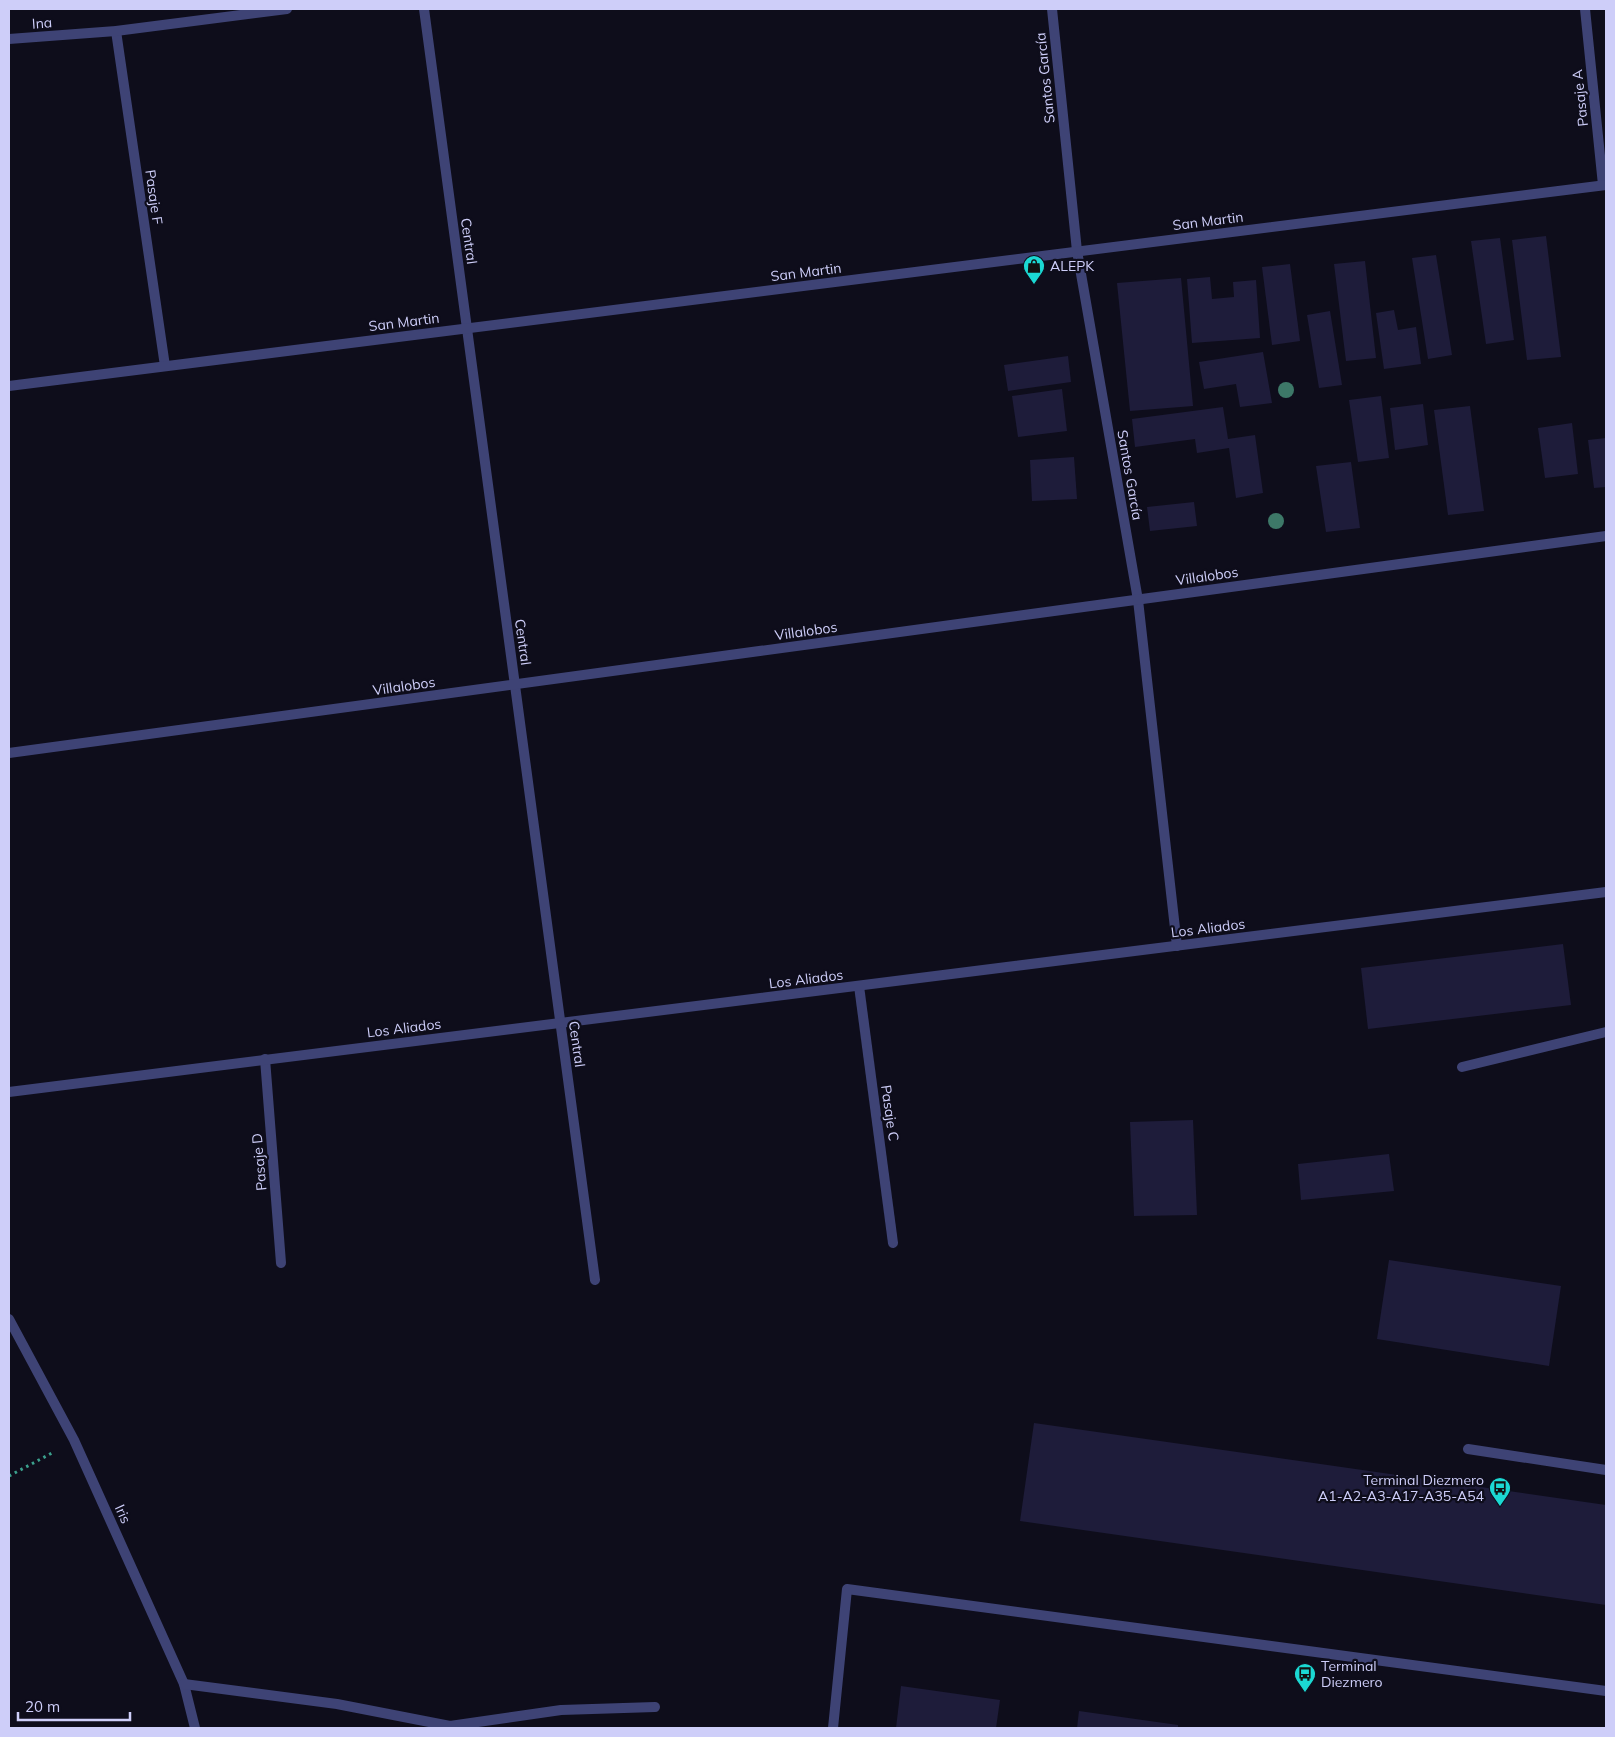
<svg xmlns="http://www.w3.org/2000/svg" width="1615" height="1737" viewBox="0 0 1615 1737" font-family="Mulish,sans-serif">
<rect width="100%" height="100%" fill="#0e0d1b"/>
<g fill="#1e1c3a">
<polygon points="1546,236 1561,357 1527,360 1512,240"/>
<polygon points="1500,238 1514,340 1486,344 1471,241"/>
<polygon points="1436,255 1452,355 1428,359 1412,258"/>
<polygon points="1365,261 1376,358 1346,361 1334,264"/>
<polygon points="1290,264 1300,341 1272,345 1262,267"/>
<polygon points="1210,277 1212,299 1234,297 1233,282 1256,280 1260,338 1192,343 1187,279"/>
<polygon points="1181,278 1193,406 1130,411 1117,283"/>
<polygon points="1394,310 1398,330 1416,327 1421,364 1384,369 1376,313"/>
<polygon points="1330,311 1342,385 1319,388 1307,315"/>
<polygon points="1263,352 1272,403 1240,407 1236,384 1204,389 1199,362"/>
<polygon points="1068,356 1071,382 1008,391 1004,365"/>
<polygon points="1062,389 1067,431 1018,437 1012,396"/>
<polygon points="1381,396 1389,458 1358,462 1349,400"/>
<polygon points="1423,404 1428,445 1395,450 1390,408"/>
<polygon points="1470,406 1484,511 1448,515 1434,410"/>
<polygon points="1223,407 1228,439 1255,435 1263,493 1236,498 1229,448 1197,453 1195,439 1135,447 1132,419"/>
<polygon points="1572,423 1578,474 1545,478 1538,428"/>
<polygon points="1606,438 1606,487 1594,488 1588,440"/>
<polygon points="1074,457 1077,499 1032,501 1030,460"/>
<polygon points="1351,462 1360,528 1326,532 1316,466"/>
<polygon points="1194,502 1197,526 1150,531 1147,507"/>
<polygon points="1563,944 1571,1005 1368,1029 1361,968"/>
<polygon points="1193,1120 1197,1215 1134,1216 1130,1122"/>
<polygon points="1389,1154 1394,1191 1301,1200 1298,1164"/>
<polygon points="1389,1260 1561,1286 1549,1366 1377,1339"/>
<polygon points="1034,1423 1606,1505 1606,1605 1020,1521"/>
<polygon points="901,1686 1000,1700 996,1728 896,1728"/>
<polygon points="1079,1711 1178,1725 1178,1728 1077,1728"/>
</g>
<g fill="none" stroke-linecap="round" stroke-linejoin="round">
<polyline stroke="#3ba08d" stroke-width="3" stroke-dasharray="2.5 4" stroke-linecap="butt" points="9,1476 52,1453"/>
<g stroke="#3e4375" stroke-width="10">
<polyline points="1462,1067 1606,1032"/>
<polyline points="1468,1449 1606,1470"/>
<polyline points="833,1728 847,1589 1606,1691"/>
</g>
<g stroke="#3e4375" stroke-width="10">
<polyline points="424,9 595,1280"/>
<polyline points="1052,9 1077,251 1138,600 1177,946"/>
<polyline points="1585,9 1603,185"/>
<polyline points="116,31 165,366"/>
<polyline points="9,39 116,31 287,9"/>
<polyline points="9,386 1606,185"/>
<polyline points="9,753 1606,536"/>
<polyline points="859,986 893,1243"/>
<polyline points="265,1059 281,1263"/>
<polyline points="9,1092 1606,892"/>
<polyline points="9,1319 74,1440 184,1684 195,1728"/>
<polyline points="184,1684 337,1704 450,1726 561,1710 655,1707"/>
</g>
</g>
<g fill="#3d7868">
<circle cx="1286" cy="390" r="8"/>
<circle cx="1276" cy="521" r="8"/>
</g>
<defs>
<g id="shop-pin" transform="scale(1.125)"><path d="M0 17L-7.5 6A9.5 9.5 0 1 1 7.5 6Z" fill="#1bd8d3" stroke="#0e0d1b"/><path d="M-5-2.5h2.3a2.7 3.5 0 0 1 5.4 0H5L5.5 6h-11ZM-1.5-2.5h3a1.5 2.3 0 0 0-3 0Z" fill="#111"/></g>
<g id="bus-pin" transform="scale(1.125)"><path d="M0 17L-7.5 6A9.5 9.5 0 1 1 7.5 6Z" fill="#1bd8d3" stroke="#0e0d1b"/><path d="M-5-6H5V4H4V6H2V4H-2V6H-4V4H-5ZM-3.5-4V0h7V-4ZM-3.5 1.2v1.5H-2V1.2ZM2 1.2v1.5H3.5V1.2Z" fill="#111"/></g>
</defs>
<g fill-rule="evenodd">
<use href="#shop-pin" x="1034" y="266"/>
<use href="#bus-pin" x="1500" y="1488"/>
<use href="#bus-pin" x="1305" y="1674"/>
</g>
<g text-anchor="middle" stroke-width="4.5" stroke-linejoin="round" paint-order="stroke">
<g font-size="14" fill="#cecef9" stroke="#0e0d1b">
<text transform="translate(42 23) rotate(-4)" y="5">Ina</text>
<text transform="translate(1045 78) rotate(-96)" y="5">Santos García</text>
<text transform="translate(1580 98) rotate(-96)" y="5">Pasaje A</text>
<text transform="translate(154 197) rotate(82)" y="5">Pasaje F</text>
<text transform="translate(1208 221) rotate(-7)" y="5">San Martin</text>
<text transform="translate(469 241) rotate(82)" y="5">Central</text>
<text transform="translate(806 272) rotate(-7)" y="5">San Martin</text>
<text transform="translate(404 322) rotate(-7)" y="5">San Martin</text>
<text transform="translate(1130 475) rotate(80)" y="5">Santos García</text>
<text transform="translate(1207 576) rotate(-8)" y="5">Villalobos</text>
<text transform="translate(806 631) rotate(-8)" y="5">Villalobos</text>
<text transform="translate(523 642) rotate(82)" y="5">Central</text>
<text transform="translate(404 686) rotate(-8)" y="5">Villalobos</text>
<text transform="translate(1208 928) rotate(-7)" y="5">Los Aliados</text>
<text transform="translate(806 979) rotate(-7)" y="5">Los Aliados</text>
<text transform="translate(404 1028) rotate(-7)" y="5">Los Aliados</text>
<text transform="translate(577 1044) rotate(82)" y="5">Central</text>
<text transform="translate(890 1113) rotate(82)" y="5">Pasaje C</text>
<text transform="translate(259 1162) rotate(-95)" y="5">Pasaje D</text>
<text transform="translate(123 1514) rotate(66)" y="5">Iris</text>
</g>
<g font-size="14" fill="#cecef9" stroke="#0e0d1b" text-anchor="start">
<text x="1050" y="271">ALEPK</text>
<text x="1484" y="1485" text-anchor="end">Terminal Diezmero<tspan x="1484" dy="16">A1-A2-A3-A17-A35-A54</tspan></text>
<text x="1321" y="1671">Terminal<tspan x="1321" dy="16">Diezmero</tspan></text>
</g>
</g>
<rect width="1615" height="1737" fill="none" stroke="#cecef9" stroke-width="20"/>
<path d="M18 1712v8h112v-8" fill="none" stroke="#cecef9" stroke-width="2.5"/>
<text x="25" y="1712" font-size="15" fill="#cecef9" stroke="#0e0d1b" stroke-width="4" paint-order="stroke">20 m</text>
</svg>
